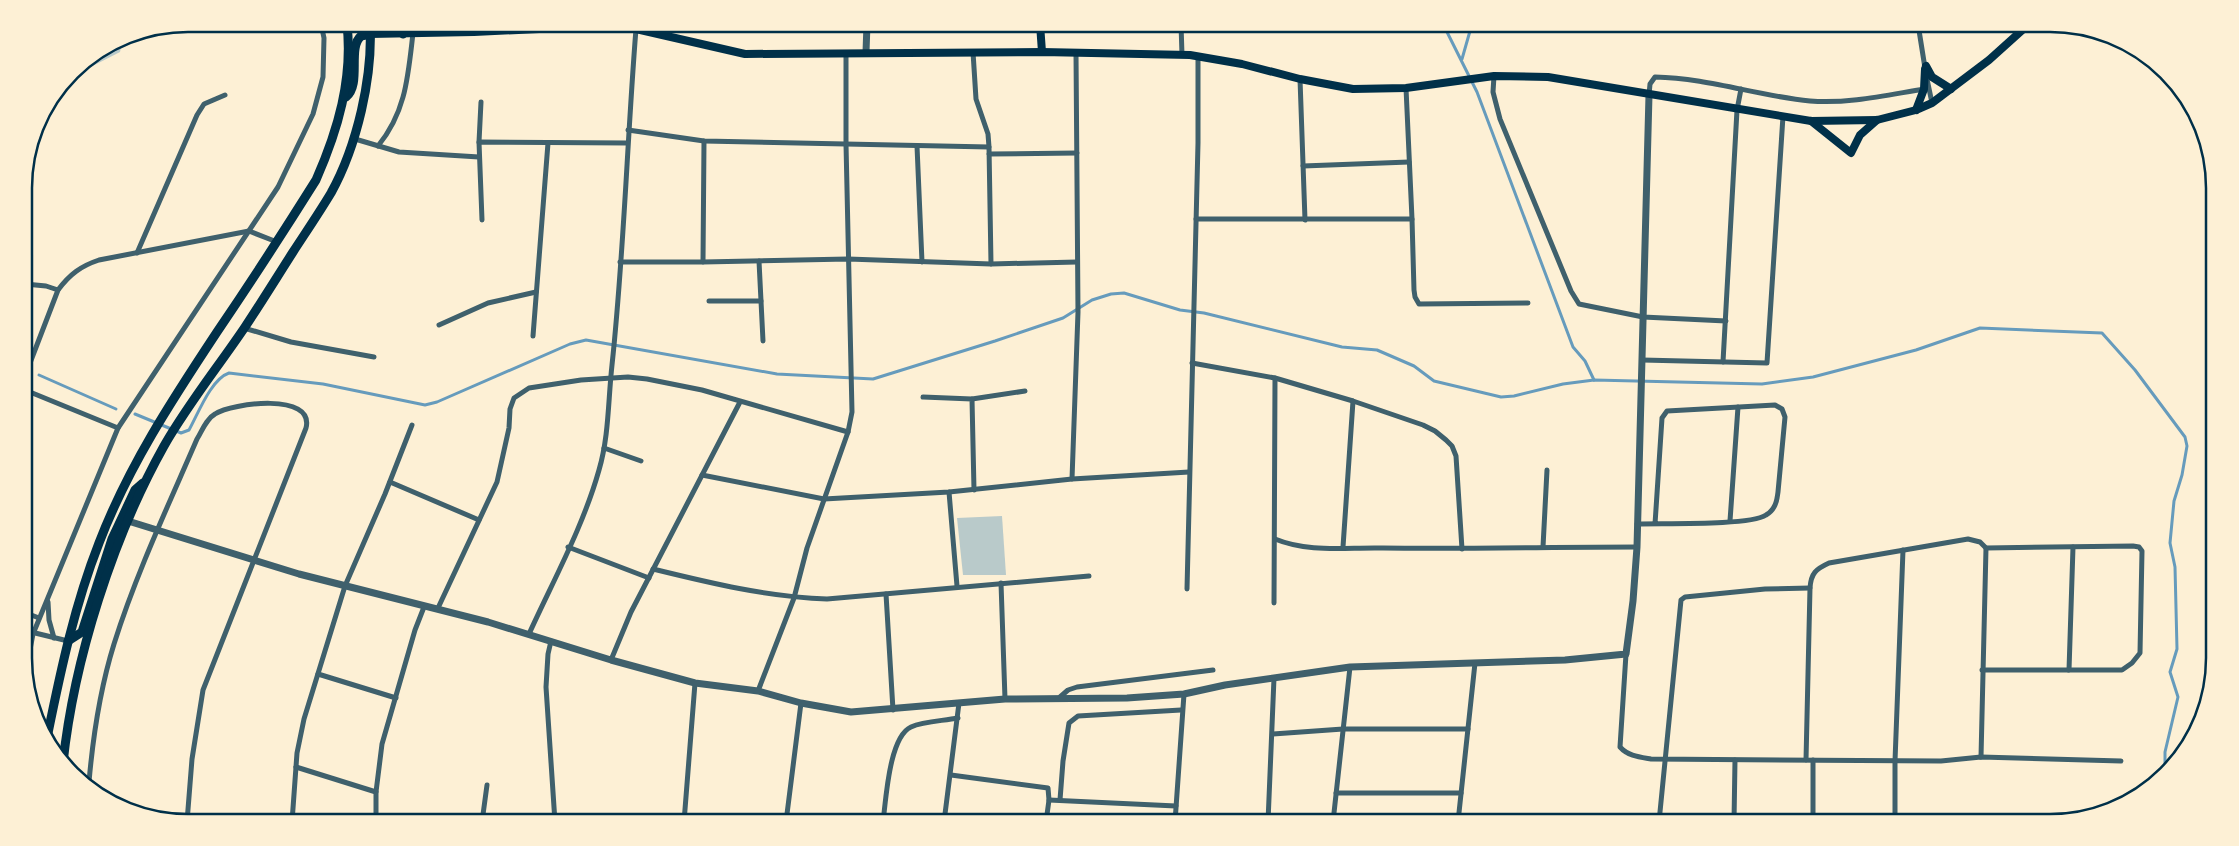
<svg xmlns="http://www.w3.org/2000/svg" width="2239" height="846" viewBox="0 0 2239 846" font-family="'Asap Condensed',sans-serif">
<rect width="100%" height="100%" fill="#fdf0d5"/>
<g fill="#b9caca">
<polygon points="123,38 120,52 69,78 80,65"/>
<polygon points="1002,516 1006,575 963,575 957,518"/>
</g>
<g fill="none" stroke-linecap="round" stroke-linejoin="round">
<g stroke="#669bbc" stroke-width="3">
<polyline points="1443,24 1477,92 1573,347 1585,361 1594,380"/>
<polyline points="1462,59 1472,24"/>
<polyline points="39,375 116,409"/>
<path d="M135 414 181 433 189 430C198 414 211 379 229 373L323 384 425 405 437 402 570 344 586 340 777 374 873 379 995 341 1063 318 1092 300 1111 294 1124 293 1180 310 1204 313 1342 347 1377 350 1414 366 1434 381 1501 397 1514 396 1563 384 1594 380 1762 384 1813 377 1916 350 1980 328 2102 333 2135 370 2185 437 2187 446 2182 475 2174 501 2170 543 2175 567 2177 649 2170 672 2178 697 2165 752V774"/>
</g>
<g stroke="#3f606c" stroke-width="5">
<polyline points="1181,24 1182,55"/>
<polyline points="1918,24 1925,68"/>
<polyline points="973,52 976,99 988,134 989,147 991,264"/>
<polyline points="1494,76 1493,92 1500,119 1571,291 1579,304 1643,317 1726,321"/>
<polyline points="1300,79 1305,220"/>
<polyline points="1927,79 1932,103"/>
<polyline points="1406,88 1412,219"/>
<path d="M1649 95 1650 84 1655 77C1708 78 1758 96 1810 101 1849 104 1887 95 1924 89"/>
<polyline points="628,130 704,141 989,147"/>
<polyline points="355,139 399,152 479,157"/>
<polyline points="479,142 481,102"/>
<path d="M378 146C406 112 408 76 413 33"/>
<polyline points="917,146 922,262"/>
<polyline points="989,154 1077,153"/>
<polyline points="1303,166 1409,162"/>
<polyline points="1196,219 1412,219 1414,290 1415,297 1419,304 1528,303"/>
<polyline points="482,220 479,142 627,143"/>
<polyline points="137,253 197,115 204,104 225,95"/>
<polyline points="759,261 763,341"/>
<polyline points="620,262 703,262 848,259 991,264 1077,262"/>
<polyline points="703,262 704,141"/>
<polyline points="25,284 46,286 58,290"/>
<polyline points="709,301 761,301"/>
<polyline points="439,325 488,303 536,292"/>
<polyline points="244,328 291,342 374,357"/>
<polyline points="533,336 548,143"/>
<polyline points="1642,360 1767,363 1783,116"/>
<polyline points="1723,362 1737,110 1741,89"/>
<polyline points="1192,363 1275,378 1353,401 1423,425 1435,431 1446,440 1452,446 1456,456 1462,549"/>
<path d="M25 376 58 290C70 274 81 266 99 260L249 231 277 242"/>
<polyline points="25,390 118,428"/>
<polyline points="923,397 972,399 974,490"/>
<polyline points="972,399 1025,391"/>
<polyline points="604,448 641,461"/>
<polyline points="702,475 824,499 949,492 1072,479 1189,472"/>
<polyline points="1072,479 1078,312 1076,53"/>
<polyline points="390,482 479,520"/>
<polyline points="949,492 957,586"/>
<polyline points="1730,521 1738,407"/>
<path d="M1637 524C1662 523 1749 526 1766 515 1775 510 1777 501 1778 492L1785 417 1782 409 1775 405 1667 411 1662 418 1655 524"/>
<path d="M1275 539C1309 553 1346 547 1383 548 1468 549 1553 547 1637 547"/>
<polyline points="568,547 649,578"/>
<polyline points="1343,547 1353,401"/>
<polyline points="1543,547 1547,470"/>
<path d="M653 569C710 583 768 597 827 599L1089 576"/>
<polyline points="1001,583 1005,699"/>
<polyline points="1187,589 1198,143 1198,57"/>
<polyline points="886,594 893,710"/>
<polyline points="48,602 49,620 54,638"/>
<polyline points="1274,603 1275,378"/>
<polyline points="438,608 497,482 509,428 510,409 514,398 529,388 581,380 628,377 647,379 702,390 848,432"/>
<polyline points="26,613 39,618"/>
<polyline points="27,631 68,641"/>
<path d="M529 634C553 581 583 527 599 470 609 436 608 401 612 365 624 254 627 141 636 29"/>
<polyline points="551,641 548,654 546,687 555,822"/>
<path d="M1626 654 1620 747C1628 756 1639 757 1651 759L1941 761 1981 757 2121 761"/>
<polyline points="611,660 631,612 740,402"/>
<polyline points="27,665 33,634 118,428 278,187 313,114 323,77 324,38 321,24"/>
<polyline points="2069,670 2073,547"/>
<polyline points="318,674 396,698"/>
<polyline points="758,691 794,598 807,548 848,432 852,412 846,144 846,53"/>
<polyline points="1060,697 1068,690 1077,687 1213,670"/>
<polyline points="1273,734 1343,729 1468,729"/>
<polyline points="1981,757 1986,548"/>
<path d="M1806 760 1810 588C1811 573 1816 569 1829 563L1968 539 1980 542 1986 548 2133 546 2139 547 2142 551 2140 653 2132 663 2122 670H1982"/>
<polyline points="296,767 376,792"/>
<polyline points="951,775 1048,788 1049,800 1046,822"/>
<path d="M89 782C93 736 100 689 114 644 136 574 168 506 197 439 202 431 206 419 215 414 232 403 315 392 306 428L203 690 192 759 187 822"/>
<polyline points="1336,793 1461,793"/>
<polyline points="1049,800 1176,806"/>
<polyline points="1060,800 1063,761 1069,723 1078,716 1181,710"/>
<polyline points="944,818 969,822"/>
<polyline points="292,822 297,753 304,719 345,586 385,494 412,425"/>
<polyline points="376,822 376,792 382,744 415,630 424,607"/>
<polyline points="482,822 487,785"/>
<polyline points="684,822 695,683"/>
<polyline points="786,822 801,703"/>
<path d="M883 822C886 800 889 737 911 727 924 721 943 721 958 718"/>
<polyline points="944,822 959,703"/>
<polyline points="1175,822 1184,694"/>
<polyline points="1268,822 1274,678"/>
<polyline points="1333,822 1350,667"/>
<polyline points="1458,822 1475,663"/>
<polyline points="1659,822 1681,600 1685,597 1765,589 1810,588"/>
<polyline points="1734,822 1735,760"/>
<polyline points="1813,822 1813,760"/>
<polyline points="1895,822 1895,761 1903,550"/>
</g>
<g stroke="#3f606c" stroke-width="7">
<polyline points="866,52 867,24"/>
<polyline points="128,521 299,574 488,622 611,660 695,683 758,691 801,703 851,712 1005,699 1127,698 1184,694 1225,685 1350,667 1565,660 1626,654 1633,601 1637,547 1649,95"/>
</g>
<g stroke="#003049" stroke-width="8">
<polyline points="1040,24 1042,52"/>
<polyline points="370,34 474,32 602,26 636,29 745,54 1042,52 1190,55 1242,64 1300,79 1353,89 1406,88 1494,76 1548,77 1811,121 1877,120 1916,110 1932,103 1989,60 2029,24"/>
<polyline points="1926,66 1932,77 1951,89"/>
<polyline points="1916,110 1924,89 1925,69"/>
<polyline points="1811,121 1851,153 1860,135 1877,120"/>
</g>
<g stroke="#003049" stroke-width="9">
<polyline points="390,24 403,34"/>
<path d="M346 97C362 84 347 48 361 36L370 34"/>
<polyline points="68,641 82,632 112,539 135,490 143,483"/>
<path d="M48 733C61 669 75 604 99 543 128 467 172 400 217 332 251 282 284 231 316 180 338 130 353 79 347 24"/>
<path d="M63 763C74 659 113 537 164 446 188 404 218 367 245 327 261 303 277 277 293 252 306 232 319 213 331 193 357 146 373 77 370 24"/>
</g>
</g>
<path d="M0 0H2239V846H0ZM188 32H2050A156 156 0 0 1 2206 188V658A156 156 0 0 1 2050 814H188A156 156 0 0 1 32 658V188A156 156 0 0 1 188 32Z" fill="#fdf0d5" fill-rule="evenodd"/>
<path fill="none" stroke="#003049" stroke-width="2.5" d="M188 32H2050A156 156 0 0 1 2206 188V658A156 156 0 0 1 2050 814H188A156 156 0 0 1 32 658V188A156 156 0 0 1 188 32Z"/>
</svg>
